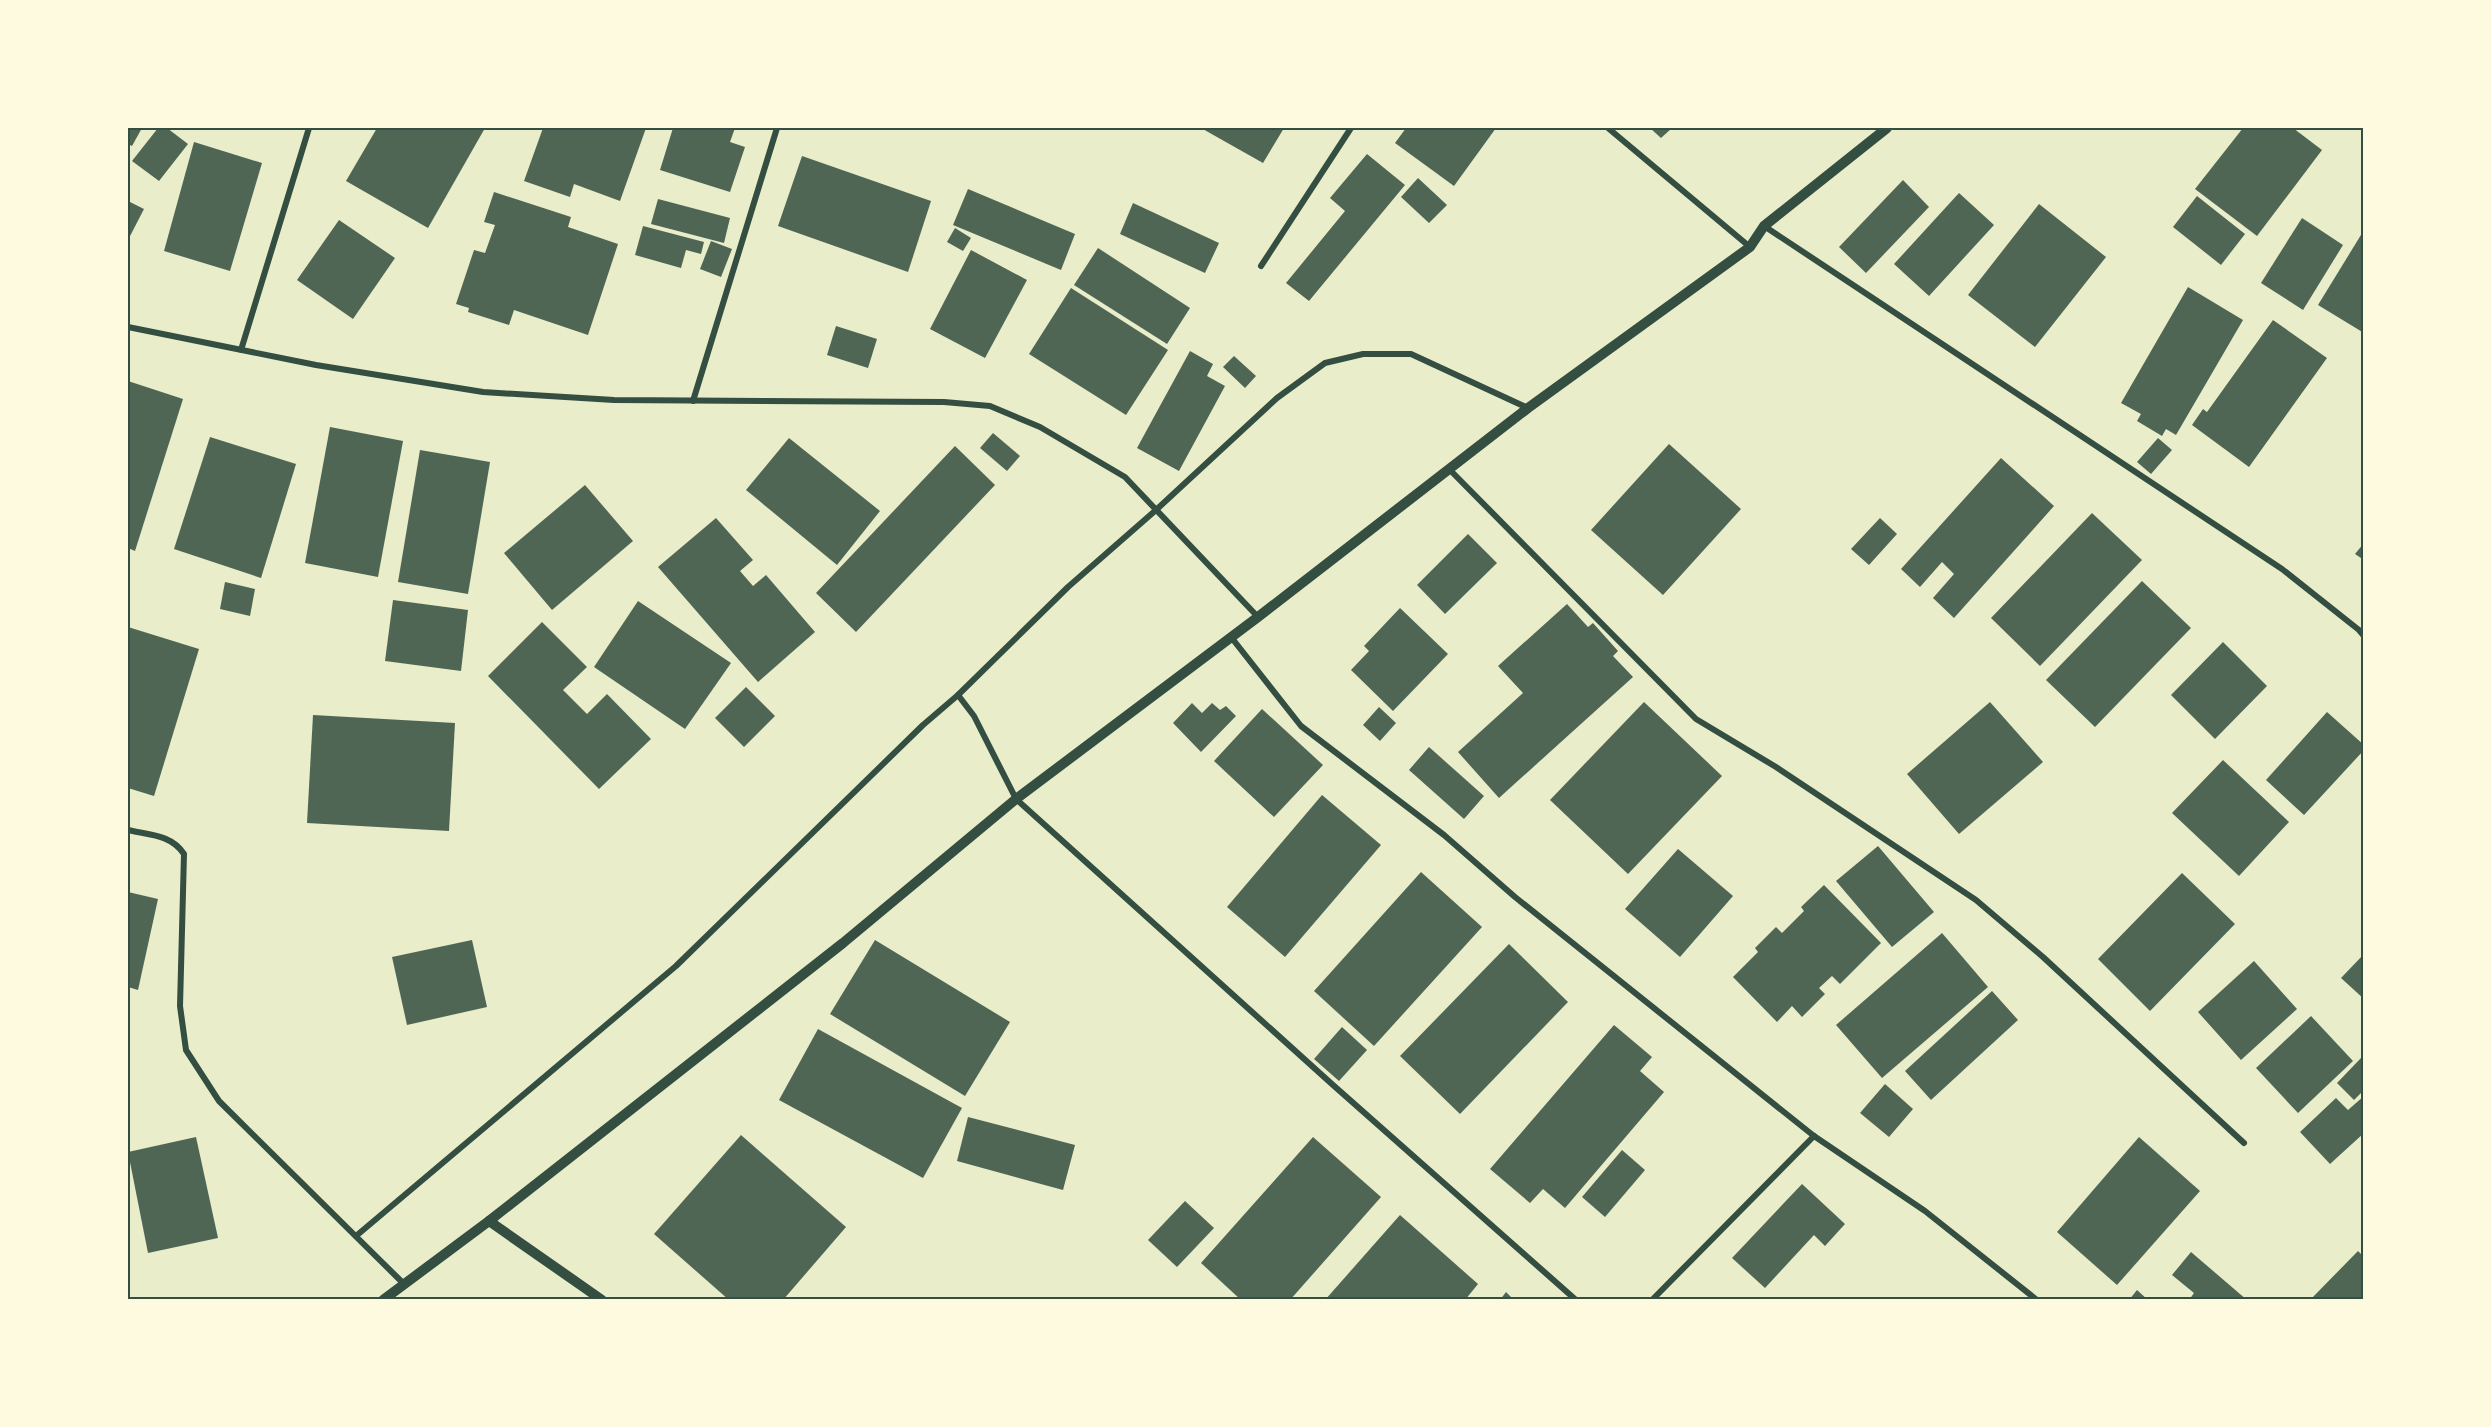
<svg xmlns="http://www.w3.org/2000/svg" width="2491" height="1427" viewBox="0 0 2491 1427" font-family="'Varela Round',sans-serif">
<rect width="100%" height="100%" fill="#e9edc9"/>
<g fill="#4f6655">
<polygon points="128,128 142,128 132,146 128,144"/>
<polygon points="158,128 167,128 188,144 159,181 132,161"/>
<polygon points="377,128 485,128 428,228 346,181"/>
<polygon points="543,128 646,128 620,201 574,184 570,197 524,181"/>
<polygon points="673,128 735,128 730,142 745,147 730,192 660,170"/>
<polygon points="1201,128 1284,128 1263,163"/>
<polygon points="1406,128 1496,128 1454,186 1395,143"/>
<polygon points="1650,128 1672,128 1661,138"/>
<polygon points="2243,128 2293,128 2322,150 2257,236 2195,189"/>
<polygon points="194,142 262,163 230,271 164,251"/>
<polygon points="1367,154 1405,185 1309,301 1286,283 1345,211 1330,198"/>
<polygon points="802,156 931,201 908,272 778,226"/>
<polygon points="1418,178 1447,205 1429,223 1401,197"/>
<polygon points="1903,180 1929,207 1866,273 1839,247"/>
<polygon points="968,189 1075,234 1061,270 953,225"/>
<polygon points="494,192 571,217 568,227 618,244 588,335 514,310 509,325 468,312 469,308 456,304 474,250 485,253 495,225 484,222"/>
<polygon points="1959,193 1994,225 1929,296 1894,264"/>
<polygon points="2197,196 2245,234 2221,265 2173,227"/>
<polygon points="658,199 730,218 724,243 651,224"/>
<polygon points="128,201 144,209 128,240"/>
<polygon points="1133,203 1219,243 1205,273 1120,234"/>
<polygon points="2039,204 2106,257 2035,347 1968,295"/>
<polygon points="2302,218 2343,245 2303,310 2261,283"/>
<polygon points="339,220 395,258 353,319 297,280"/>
<polygon points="643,226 704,242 701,254 686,250 681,268 635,255"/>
<polygon points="955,228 971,238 963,251 947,242"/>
<polygon points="2364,230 2364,333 2318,305"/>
<polygon points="711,241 732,249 721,277 700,269"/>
<polygon points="1098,248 1190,308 1167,344 1074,285"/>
<polygon points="971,250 1027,280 985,358 930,329"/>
<polygon points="2188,287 2243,320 2176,435 2166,429 2162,436 2137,421 2141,414 2121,403"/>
<polygon points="1071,288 1168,350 1126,415 1029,354"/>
<polygon points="2273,320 2327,358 2249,467 2192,425 2203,409 2207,412"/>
<polygon points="836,326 877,339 868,368 827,355"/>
<polygon points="1190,351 1213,364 1207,376 1225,386 1179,471 1137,448"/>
<polygon points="1234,356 1256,376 1245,388 1223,367"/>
<polygon points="128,381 183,399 135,551 128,548"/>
<polygon points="330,427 403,441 378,577 305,563"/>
<polygon points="993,433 1020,456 1007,471 980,448"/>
<polygon points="210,437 296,464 261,578 174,549"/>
<polygon points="789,438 880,511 837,565 746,490"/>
<polygon points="2158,438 2172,450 2151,474 2137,462"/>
<polygon points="1669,444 1741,509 1663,595 1591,530"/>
<polygon points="955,446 995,485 856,632 816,593"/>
<polygon points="420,450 490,462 468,594 398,582"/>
<polygon points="2001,458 2054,506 1954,618 1933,598 1954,574 1942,562 1920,587 1901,569"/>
<polygon points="585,485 633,541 552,610 504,553"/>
<polygon points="2092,513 2142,560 2040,666 1991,618"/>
<polygon points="716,518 753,560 740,571 753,586 766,575 815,632 758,682 658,567"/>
<polygon points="1880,518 1897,534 1869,565 1851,549"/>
<polygon points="1468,534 1497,563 1445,614 1417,585"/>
<polygon points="2364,543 2364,560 2355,554"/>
<polygon points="2142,581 2191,628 2095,727 2046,680"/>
<polygon points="225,582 255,589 250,616 220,609"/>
<polygon points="393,600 468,610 461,671 385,661"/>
<polygon points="638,601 731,663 685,729 594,667"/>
<polygon points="1567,604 1588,627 1593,623 1618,651 1613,656 1633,677 1499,798 1458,752 1523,693 1498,666"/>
<polygon points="1400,608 1448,654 1393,711 1351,670 1369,651 1364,646"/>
<polygon points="542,622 587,667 563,690 587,714 607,694 651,739 599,789 488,676"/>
<polygon points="128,627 199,649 154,796 128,788"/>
<polygon points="2223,642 2267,686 2215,739 2171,695"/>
<polygon points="746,687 775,716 744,747 715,718"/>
<polygon points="1644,702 1722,776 1628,874 1550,800"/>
<polygon points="1990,702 2043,762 1959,834 1907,774"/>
<polygon points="1192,703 1202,713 1212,703 1220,710 1226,706 1236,716 1201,752 1173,723"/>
<polygon points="1379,707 1396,723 1380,741 1363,725"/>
<polygon points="1262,709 1323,765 1274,817 1214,761"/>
<polygon points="2327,712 2364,745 2364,750 2304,815 2266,780"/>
<polygon points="313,715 455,723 449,831 307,823"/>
<polygon points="1429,747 1484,796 1464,819 1409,770"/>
<polygon points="2223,760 2289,822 2239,876 2172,813"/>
<polygon points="1322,795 1381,845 1285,957 1227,907"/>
<polygon points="1878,846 1934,912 1892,947 1836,881"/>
<polygon points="1678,849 1733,896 1680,957 1625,909"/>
<polygon points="1421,872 1482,927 1374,1046 1314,991"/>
<polygon points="2182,873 2235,924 2150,1011 2098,959"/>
<polygon points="1824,885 1881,943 1840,984 1832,976 1819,988 1825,994 1802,1017 1792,1006 1777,1022 1733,977 1758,952 1755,948 1776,927 1782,933 1804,911 1801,907"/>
<polygon points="128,892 158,899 138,990 128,987"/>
<polygon points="1942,933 1988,987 1882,1078 1836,1025"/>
<polygon points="472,940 487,1007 407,1025 392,957"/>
<polygon points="875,940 1010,1022 965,1096 830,1014"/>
<polygon points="1509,944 1568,1002 1460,1114 1400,1056"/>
<polygon points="2364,954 2364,999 2341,978"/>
<polygon points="2254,961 2297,1009 2241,1060 2198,1012"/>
<polygon points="1992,991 2018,1020 1931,1100 1905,1071"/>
<polygon points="2311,1016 2353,1061 2298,1113 2256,1068"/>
<polygon points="1614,1025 1652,1057 1640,1071 1664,1092 1565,1208 1543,1189 1530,1203 1490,1169"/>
<polygon points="1342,1027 1367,1050 1339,1081 1314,1059"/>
<polygon points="818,1029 962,1108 923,1178 779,1100"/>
<polygon points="2361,1058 2364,1061 2364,1090 2354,1100 2337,1083"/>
<polygon points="1885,1084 1913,1109 1889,1137 1860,1113"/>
<polygon points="2364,1096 2364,1133 2330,1164 2300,1132 2336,1098 2348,1110"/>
<polygon points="968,1117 1075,1145 1063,1190 957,1161"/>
<polygon points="741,1135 846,1227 783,1300 729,1300 654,1234"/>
<polygon points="196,1137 218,1238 148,1253 128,1152"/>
<polygon points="1313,1137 1381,1197 1290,1300 1241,1300 1201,1263"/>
<polygon points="2139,1137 2200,1191 2117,1285 2057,1232"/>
<polygon points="1622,1150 1645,1170 1605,1217 1582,1197"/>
<polygon points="1802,1184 1845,1224 1825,1246 1814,1235 1765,1288 1732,1258"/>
<polygon points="1185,1201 1214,1228 1177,1267 1148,1240"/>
<polygon points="1400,1215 1478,1284 1465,1300 1325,1300"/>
<polygon points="2358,1251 2364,1257 2364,1300 2310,1300"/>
<polygon points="2191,1252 2247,1300 2189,1300 2194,1293 2172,1275"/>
<polygon points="2137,1290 2148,1300 2129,1300"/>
<polygon points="1506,1292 1514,1300 1500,1300"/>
</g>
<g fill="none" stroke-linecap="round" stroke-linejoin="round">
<g stroke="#344e41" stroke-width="6">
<polyline points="1608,128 1750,247"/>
<polyline points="1764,226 2282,569 2359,630 2364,636"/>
<polyline points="1261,266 1351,128"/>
<polyline points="128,327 316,365 483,392 614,400 944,402 990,406 1040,427 1125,477 1258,617"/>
<polyline points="241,350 309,128"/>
<polyline points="693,401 777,128"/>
<polyline points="1528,408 1411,354 1363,354 1325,363 1277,398 1156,510 1068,587 958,695 974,716 1016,799 1333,1085 1576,1300"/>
<polyline points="1449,469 1696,719 1776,767 1976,900 2043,957 2244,1143"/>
<polyline points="1231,637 1301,726 1444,835 1515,897 1814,1136 1925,1211 2037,1300"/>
<path d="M128 830C148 835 171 834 184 854L180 1006 186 1050 219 1101 404 1284"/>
<polyline points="356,1236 676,966 923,725 958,695"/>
<polyline points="1652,1300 1814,1136"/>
</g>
<g stroke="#344e41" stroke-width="10">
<polyline points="489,1221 602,1300"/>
<polyline points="383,1300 489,1221 843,943 1016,799 1258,617 1528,408 1750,247 1764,226 1887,128"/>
</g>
</g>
<rect width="2491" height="1427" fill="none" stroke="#fefae0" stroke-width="258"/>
<rect x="129" y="129" width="2233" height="1169" fill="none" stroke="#344e41" stroke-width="2"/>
</svg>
